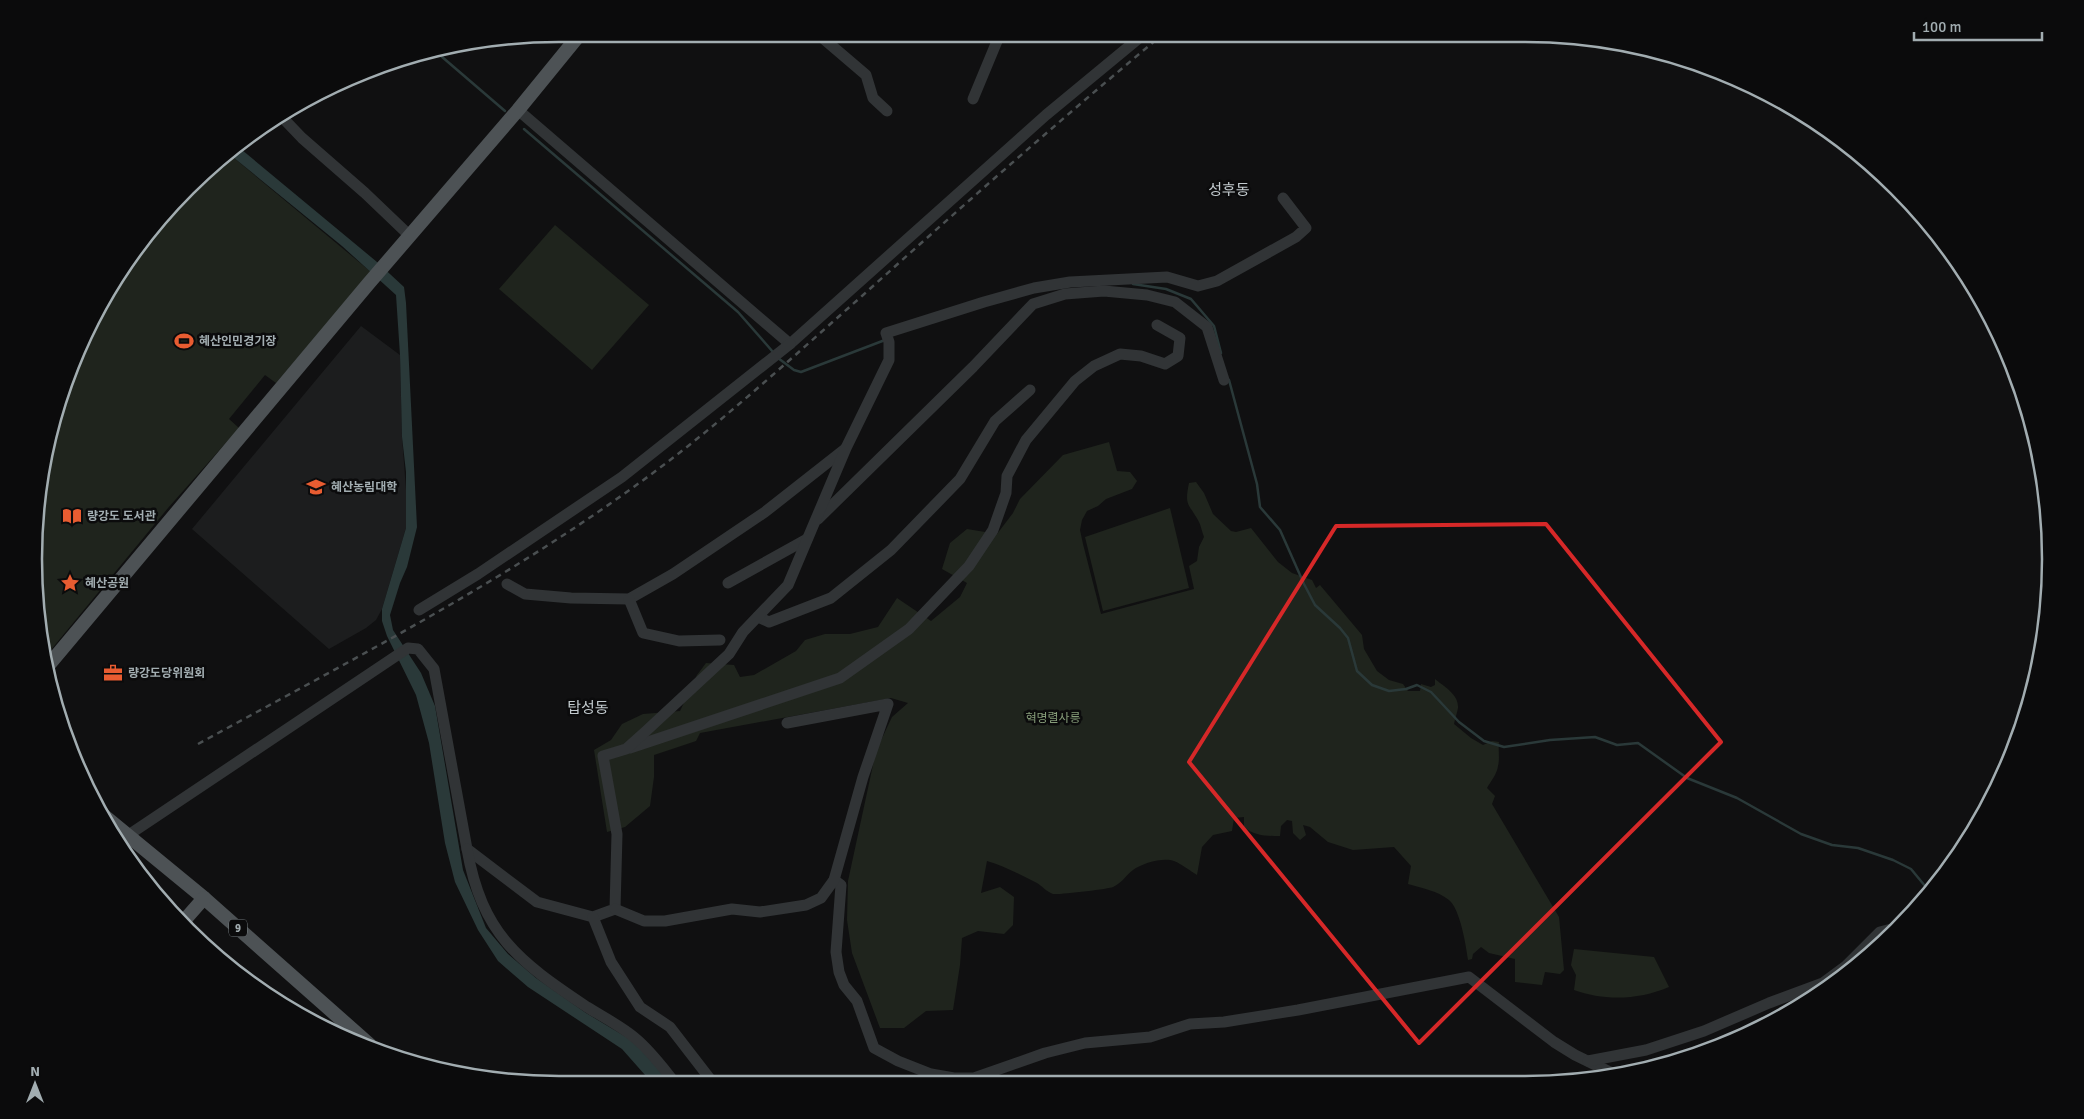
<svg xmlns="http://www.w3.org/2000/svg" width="2084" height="1119" viewBox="0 0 2084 1119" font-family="Signika,'Noto Sans KR',sans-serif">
<rect width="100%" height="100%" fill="#101011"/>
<polygon fill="#1c1d1e" points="361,326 400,355 402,437 407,503 406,528 382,609 376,620 366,628 329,649 192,529"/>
<g fill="#1f241d">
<polygon points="228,153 371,272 276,383 265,375 229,419 239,428 168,508 45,657 35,594 35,525 52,424 74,358 122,268 164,213"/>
<polygon points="555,225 649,305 592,370 499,289"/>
<path d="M1109 442 1117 471 1130 472 1137 481 1132 489 1106 499 1098 506 1087 511 1082 520 1080 530 1083 544 1101 614 1194 589 1189 566 1197 561 1199 547 1204 537C1202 532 1201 526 1199 522 1189 503 1184 507 1189 483L1196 482 1204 493 1213 514 1231 531 1236 532 1251 528 1278 562 1292 573 1312 580 1316 588 1320 585 1362 635 1364 649 1377 671 1389 680 1403 684 1408 691H1420L1421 684 1431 687 1435 685V679C1443 686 1459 694 1458 708 1457 713 1455 719 1454 724L1471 738 1483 745 1492 741 1499 742C1498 750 1500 758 1498 766 1497 774 1491 781 1487 788L1495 796 1492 804 1559 917 1564 970 1560 974 1545 972 1542 985 1515 982V959L1489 953 1481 947 1473 954 1472 959 1468 960C1466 945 1460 909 1449 900 1438 891 1422 888 1408 884L1411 866 1394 847 1353 850 1328 842 1310 827 1303 825 1306 835 1300 840 1293 833 1292 821 1287 820 1281 826 1280 836C1266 836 1255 836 1244 827V817L1234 818 1232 831 1213 835 1202 847 1197 875C1190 871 1182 864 1174 861 1164 857 1142 863 1133 870 1126 875 1122 883 1113 887 1109 889 1058 895 1053 894 1047 892 1042 886 1037 883 1021 875 1004 866 987 861L981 893 1000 887 1014 897 1013 925 1004 934 978 931 962 938 960 965 953 1010 926 1011 904 1028H880L852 953 847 920 848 881 876 751 892 717 908 703 891 698 700 733 696 741 654 755V777L650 806 625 827 607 832 594 750 611 740 622 724 643 714 680 711 697 675 706 663 734 665 740 677 754 675 796 651 805 640 825 634H850L878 627 897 598 931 621 960 597 967 583 942 569 950 543 967 529 997 534 1013 513 1020 499 1063 455Z"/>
<polygon points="1170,508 1189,588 1103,611 1085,537"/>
<path d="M1574 949 1654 957 1669 987C1639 1000 1604 1001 1574 990L1576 975 1571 965Z"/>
</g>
<polygon fill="#2a3939" points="236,145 377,262 404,287 406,303 417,527 407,567 400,583 390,615 393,630 421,673 435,706 463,870 486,928 508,954 536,978 586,1013 631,1040 654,1063 670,1084 653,1084 622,1049 528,987 498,961 478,930 455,882 445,843 429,743 416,695 387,636 382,621 382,609 406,528 406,472 402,437 400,355 396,295 342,246 228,153"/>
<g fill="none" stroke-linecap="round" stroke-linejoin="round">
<g stroke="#2a3939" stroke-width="2.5">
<polyline points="434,50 505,111"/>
<polyline points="524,129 738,312 773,352"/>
<polyline points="1133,284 1166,289 1191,299 1214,326 1221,353"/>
<polyline points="778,358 794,370 801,372 885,340"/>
<polyline points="1229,380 1257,484 1260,507 1280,530 1304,584 1315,605 1340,628 1348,638 1357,671 1372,685 1389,691 1406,689 1417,685 1431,692 1459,722 1484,741 1504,747 1550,740 1595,737 1617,745 1638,743 1687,778 1737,798 1801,834 1832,845 1858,848 1893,860 1911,869 1930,892"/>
</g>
<g stroke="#313436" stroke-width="11">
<polyline points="818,34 866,75 873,98 887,111"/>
<polyline points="973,99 1000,34"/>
<polyline points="518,110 790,344 1046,115 1144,34"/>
<polyline points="280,115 302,138 365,193 410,236"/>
<polyline points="818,519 973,367 1033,304 1065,294 1104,291 1147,295 1175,302 1207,327 1224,380"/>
<polyline points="728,583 807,539"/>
<polyline points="507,584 525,594 571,598 629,599 673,574 765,512 845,449"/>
<polyline points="629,599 643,633 679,641 720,640"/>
<polyline points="419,610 478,574 622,477 790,344"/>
<polyline points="758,617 769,622 831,598 891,550 960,479 995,421 1030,390"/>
<polyline points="630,748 840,678 909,629 969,566 993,530 1006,493 1007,476 1026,440 1075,381 1094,366 1120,354 1141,356 1165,364 1178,356 1180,338 1157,325"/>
<polyline points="127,836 408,648 418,649 434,669 467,849 537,902 593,917 615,909 617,834 603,756 626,749 645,732 729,654 743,632 788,585 846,448 889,360 889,342 886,333 984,302 1034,288 1070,282 1167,277 1198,286 1217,281 1296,237 1306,228 1283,198"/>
<path d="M467 849C482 934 518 961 587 1007 603 1017 621 1026 635 1038 651 1051 663 1068 676 1084"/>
<polyline points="834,880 841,885 836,952 839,972 844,985 857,1001 874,1048 898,1061 931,1074 954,1078 974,1078 1045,1053 1085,1043 1150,1037 1190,1024 1224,1022 1298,1010 1469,977 1554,1042 1575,1055 1616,1075"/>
<polyline points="615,909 644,921 665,921 732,909 760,912 806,905 821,898 834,880 863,777 888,704 787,723"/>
<polyline points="593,917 611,962 640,1007 670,1027 714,1084"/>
<polyline points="1588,1061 1646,1050 1704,1031 1769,1003 1823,983 1846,966 1880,932 1895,928"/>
</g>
<g stroke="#4d5255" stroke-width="14">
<polyline points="47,667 369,283 518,110 580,34"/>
<polyline points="103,815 204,898 370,1045"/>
<polyline points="182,923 204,898"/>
</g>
<path stroke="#4a4f51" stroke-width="2.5" stroke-dasharray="6 5" stroke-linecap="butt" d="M198 744C346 663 498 585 635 486 715 429 788 361 862 296 961 207 1060 120 1163 34"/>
</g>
<path fill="none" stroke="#d62828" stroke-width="4" stroke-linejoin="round" d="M1546 524 1721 742 1419 1043 1189 762 1336 526Z"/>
<defs>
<g id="stadium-bare" transform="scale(1.5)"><path d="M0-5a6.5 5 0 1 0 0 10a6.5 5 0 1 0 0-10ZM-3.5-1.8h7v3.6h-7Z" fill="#e85c31" stroke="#0b0b0c" stroke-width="2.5" paint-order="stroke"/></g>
<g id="university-bare" transform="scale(1.5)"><path d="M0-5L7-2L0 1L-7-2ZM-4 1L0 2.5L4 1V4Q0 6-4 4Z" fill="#e85c31" stroke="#0b0b0c" stroke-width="2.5" paint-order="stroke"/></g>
<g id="library-bare" transform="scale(1.5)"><path d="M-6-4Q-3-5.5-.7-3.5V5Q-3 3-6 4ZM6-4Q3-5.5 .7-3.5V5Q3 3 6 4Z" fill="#e85c31" stroke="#0b0b0c" stroke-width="2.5" paint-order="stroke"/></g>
<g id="sight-bare" transform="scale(1.5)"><path d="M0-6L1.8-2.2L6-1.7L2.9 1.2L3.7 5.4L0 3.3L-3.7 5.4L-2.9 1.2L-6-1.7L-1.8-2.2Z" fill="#e85c31" stroke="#0b0b0c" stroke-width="2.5" paint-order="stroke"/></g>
<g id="office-bare" transform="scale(1.5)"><path d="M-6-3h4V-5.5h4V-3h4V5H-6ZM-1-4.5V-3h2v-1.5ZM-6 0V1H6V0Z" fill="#e85c31" stroke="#0b0b0c" stroke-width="2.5" paint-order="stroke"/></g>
</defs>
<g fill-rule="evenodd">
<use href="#stadium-bare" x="184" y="341"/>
<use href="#university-bare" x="316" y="487"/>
<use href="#library-bare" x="72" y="516"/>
<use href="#sight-bare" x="70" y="583"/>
<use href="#office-bare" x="113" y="673"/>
</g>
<g text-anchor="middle" stroke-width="5" stroke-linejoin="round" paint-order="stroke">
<rect fill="#0b0b0c" stroke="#757c80" stroke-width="1" x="229" y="919.5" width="18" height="17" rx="4"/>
<g font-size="11" font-weight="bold" fill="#a2adb1">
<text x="238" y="932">9</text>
</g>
<g font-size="12" font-weight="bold" fill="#a2adb1" stroke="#0b0b0c" text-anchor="start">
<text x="199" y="345">혜산인민경기장</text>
<text x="331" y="491">혜산농림대학</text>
<text x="87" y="520">량강도 도서관</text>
<text x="85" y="587">혜산공원</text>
<text x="128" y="677">량강도당위원회</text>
</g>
<g font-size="12" fill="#869c79" stroke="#0b0b0c">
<text x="1053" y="722">혁명렬사릉</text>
</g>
<g font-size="15" fill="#c2cace" stroke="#0b0b0c">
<text x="1229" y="195">성후동</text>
<text x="588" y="713">탑성동</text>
</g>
</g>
<path d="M0 0H2084V1119H0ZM559 42H1525A517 517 0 0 1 2042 559V559A517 517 0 0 1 1525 1076H559A517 517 0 0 1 42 559V559A517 517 0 0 1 559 42Z" fill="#0b0b0c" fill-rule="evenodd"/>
<path fill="none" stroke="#a2adb1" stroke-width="2.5" d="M559 42H1525A517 517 0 0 1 2042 559V559A517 517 0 0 1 1525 1076H559A517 517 0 0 1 42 559V559A517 517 0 0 1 559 42Z"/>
<g transform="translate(35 1084)" stroke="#0b0b0c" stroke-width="4" paint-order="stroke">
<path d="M0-4L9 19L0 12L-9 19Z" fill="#a2adb1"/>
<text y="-8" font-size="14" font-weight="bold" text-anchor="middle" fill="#a2adb1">N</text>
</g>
<path d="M1914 32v8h128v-8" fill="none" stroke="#a2adb1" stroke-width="2.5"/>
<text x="1922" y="32" font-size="15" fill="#a2adb1" stroke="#0b0b0c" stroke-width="4" paint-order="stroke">100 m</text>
</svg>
